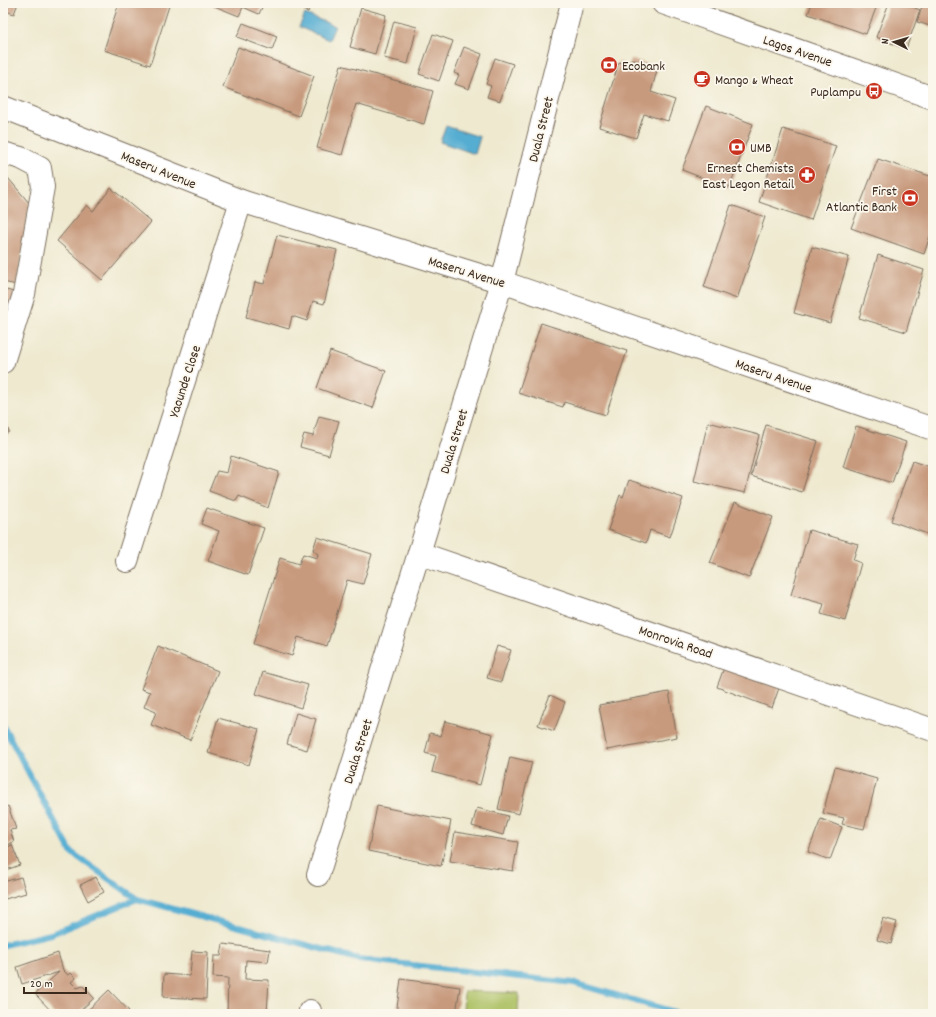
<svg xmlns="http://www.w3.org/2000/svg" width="936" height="1017" viewBox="0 0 936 1017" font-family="Dekko,sans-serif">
<rect width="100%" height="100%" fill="#fbf7ec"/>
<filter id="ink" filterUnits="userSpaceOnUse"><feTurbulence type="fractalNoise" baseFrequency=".025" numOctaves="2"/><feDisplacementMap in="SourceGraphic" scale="8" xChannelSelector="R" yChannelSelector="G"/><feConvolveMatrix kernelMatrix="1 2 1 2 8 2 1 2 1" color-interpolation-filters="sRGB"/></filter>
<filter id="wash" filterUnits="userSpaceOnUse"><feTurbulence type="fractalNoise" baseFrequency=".012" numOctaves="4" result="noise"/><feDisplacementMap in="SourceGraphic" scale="16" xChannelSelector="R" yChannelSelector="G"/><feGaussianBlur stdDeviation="0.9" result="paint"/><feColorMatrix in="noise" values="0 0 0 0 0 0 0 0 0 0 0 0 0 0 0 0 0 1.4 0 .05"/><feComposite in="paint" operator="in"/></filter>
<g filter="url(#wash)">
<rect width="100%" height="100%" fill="#eee9cf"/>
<polygon fill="#adc165" stroke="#747642" points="464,991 519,993 518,1014 463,1014"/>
<g fill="#54add2" stroke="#486c78">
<polygon points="305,14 335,26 329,40 299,27"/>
<polygon points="446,126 480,137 475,154 440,142"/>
</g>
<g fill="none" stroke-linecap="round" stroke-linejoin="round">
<g stroke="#54add2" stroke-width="6">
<polyline points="3,725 71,852 137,899"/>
<polyline points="3,945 51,934 137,899 358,959 574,983 681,1014"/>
</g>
</g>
<g id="blocks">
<g fill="#c79a7d">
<polygon points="3,3 18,3 14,14 3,10"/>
<polygon points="119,3 160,3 169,6 150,65 104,50"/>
<polygon points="207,3 264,3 259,14 243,7 239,16"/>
<polygon points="286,3 311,3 308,12"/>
<polygon points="812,3 878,3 866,34 808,14"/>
<polygon points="889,3 903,3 920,10 906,49 876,37"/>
<polygon points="923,3 933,3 933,27 917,22"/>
<polygon points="361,8 386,15 375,54 350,47"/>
<polygon points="394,21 417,27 408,64 384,58"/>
<polygon points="243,23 277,36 272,50 237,37"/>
<polygon points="433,34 453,41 439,81 419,74"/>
<polygon points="238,47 314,76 299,116 223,87"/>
<polygon points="464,47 482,54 469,89 455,84 459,75 454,73"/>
<polygon points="495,58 513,64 500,101 487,97 491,86 486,84"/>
<polygon points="631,59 658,67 651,92 675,100 668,121 644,114 636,138 599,127 619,62 629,65"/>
<polygon points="341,65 433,91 424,124 356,104 342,155 317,148"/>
<polygon points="706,106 753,124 729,188 682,170"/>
<polygon points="783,129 836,146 811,220 759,202"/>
<polygon points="878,159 933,177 933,227 924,254 851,228"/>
<polygon points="3,172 30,204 17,285 3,282"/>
<polygon points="111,188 151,222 102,280 57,241 87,205 93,211"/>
<polygon points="731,205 765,217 737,299 704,287"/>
<polygon points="277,235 337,250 324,304 313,301 307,321 292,316 289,329 246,317 255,282 264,284"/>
<polygon points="812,247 849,257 830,323 794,313"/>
<polygon points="878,255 924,270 906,332 859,318"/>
<polygon points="3,289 20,294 3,349"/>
<polygon points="541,323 627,351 606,415 564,402 563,407 518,393"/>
<polygon points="330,351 386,371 373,408 317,388"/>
<polygon points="3,415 9,432 3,435"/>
<polygon points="319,416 339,421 329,455 300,447 304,434 313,436"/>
<polygon points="708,422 759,435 745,493 694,481"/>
<polygon points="766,425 818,441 802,492 751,476"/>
<polygon points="856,426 906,442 892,483 843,467"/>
<polygon points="231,456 279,472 268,508 239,496 236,501 209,491 217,471 227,473"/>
<polygon points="912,461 933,468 933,536 891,521"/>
<polygon points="629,480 683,498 670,537 650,530 646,543 608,530 620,495 623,497"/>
<polygon points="735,502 773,517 749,578 710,563"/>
<polygon points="207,508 264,528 248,575 208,561 219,531 201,524"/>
<polygon points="809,530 858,544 853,560 861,563 845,621 821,614 824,604 791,595"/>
<polygon points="317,537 372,554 363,584 347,580 327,646 298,637 292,656 253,644 280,558 299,564 303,554 317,558 318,554 313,550"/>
<polygon points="158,646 218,671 190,740 151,725 156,712 144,707 150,692 141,689"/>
<polygon points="497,646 511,650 501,682 487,678"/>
<polygon points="725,665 780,685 772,708 717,687"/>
<polygon points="263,672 308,685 301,708 256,694"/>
<polygon points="669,692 677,737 607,750 599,705"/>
<polygon points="550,695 565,702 554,731 538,725"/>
<polygon points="296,713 316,719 307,750 287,744"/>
<polygon points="218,718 259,729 249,765 208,753"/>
<polygon points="445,721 493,734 480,785 432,772 436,756 425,753 430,733 441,736"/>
<polygon points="510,757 532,762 519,814 498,809"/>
<polygon points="835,767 877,779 864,829 842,824 844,818 823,813"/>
<polygon points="8,806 16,829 10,830 14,842 3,847 3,808"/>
<polygon points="377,806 451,821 441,866 368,851"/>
<polygon points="477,808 508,816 503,835 472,826"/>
<polygon points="821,819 842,827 830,860 808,852"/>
<polygon points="455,832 518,842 513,871 450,861"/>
<polygon points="12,845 20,865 3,871 3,849"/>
<polygon points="21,877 26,893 5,899 3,882"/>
<polygon points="96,877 104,892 88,901 80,885"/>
<polygon points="883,918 897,922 891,944 877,940"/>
<polygon points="223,944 270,950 268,962 246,960 245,979 269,980 267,1014 227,1014 228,978 213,977 214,956 221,956"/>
<polygon points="192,951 208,952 206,999 163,997 164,974 190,976"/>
<polygon points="58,953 63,970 68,975 71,973 76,978 71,982 77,988 83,986 94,998 77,1014 54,1014 35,994 59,972 22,984 17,967"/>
<polygon points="401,979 460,987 456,1014 396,1014"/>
<polygon points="109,990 129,1011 125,1014 84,1014"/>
</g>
</g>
</g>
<g filter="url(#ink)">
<use href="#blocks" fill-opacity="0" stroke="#7a6d5c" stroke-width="1"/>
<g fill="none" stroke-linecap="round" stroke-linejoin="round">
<g stroke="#7a6d5c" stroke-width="24">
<g id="minor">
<polyline points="663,3 933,98"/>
<polyline points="3,107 241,201 502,282 933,429"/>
<polyline points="3,153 21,158 40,168 43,187 24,294 3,362"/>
<polyline points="419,553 933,730"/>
<polyline points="127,561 241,201"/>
<polyline points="318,875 419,553 502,282 572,3"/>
<polyline points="310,1011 310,1014"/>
</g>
</g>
<use href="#minor" stroke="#fff" stroke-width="22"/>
</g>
</g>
<defs>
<g id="bank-disc" transform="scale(0.9)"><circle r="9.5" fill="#c8321e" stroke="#fbf7ec"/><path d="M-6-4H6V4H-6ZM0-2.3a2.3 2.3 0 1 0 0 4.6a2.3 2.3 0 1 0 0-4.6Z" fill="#fff"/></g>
<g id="cafe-disc" transform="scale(0.9)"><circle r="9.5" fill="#c8321e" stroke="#fbf7ec"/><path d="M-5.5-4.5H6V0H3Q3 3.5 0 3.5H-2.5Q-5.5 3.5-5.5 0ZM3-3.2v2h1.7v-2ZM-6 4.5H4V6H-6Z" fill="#fff"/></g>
<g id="bus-disc" transform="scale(0.9)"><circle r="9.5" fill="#c8321e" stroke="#fbf7ec"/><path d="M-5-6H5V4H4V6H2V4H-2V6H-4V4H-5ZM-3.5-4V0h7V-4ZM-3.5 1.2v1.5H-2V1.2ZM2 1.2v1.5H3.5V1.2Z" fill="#fff"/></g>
<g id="pharmacy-disc" transform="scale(0.9)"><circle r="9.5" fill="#c8321e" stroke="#fbf7ec"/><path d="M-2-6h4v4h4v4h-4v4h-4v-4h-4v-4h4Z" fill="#fff"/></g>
</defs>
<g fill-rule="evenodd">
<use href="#bank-disc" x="609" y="65"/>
<use href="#cafe-disc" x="702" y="79"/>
<use href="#bus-disc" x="874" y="91"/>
<use href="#bank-disc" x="737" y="147"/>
<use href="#pharmacy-disc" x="807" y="175"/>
<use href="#bank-disc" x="910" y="198"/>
</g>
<g text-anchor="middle" stroke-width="3.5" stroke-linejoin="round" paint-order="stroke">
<g font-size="14" fill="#3b2a1e" stroke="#fbf7ec">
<text transform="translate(798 50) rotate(19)" y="5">Lagos Avenue</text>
<text transform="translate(540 129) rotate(-76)" y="5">Duala Street</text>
<text transform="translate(159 169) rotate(22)" y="5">Maseru Avenue</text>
<text transform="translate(467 271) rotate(17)" y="5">Maseru Avenue</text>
<text transform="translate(774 375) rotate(19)" y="5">Maseru Avenue</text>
<text transform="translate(184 381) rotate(-72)" y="5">Yaounde Close</text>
<text transform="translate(453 441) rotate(-73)" y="5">Duala Street</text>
<text transform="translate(676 641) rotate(19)" y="5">Monrovia Road</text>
<text transform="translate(357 751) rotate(-72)" y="5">Duala Street</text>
</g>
<g font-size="14" fill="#3b2a1e" stroke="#fbf7ec" text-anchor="start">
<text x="622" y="70">Ecobank</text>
<text x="715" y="84">Mango &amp; Wheat</text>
<text x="861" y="96" text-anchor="end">Puplampu</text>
<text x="750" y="152">UMB</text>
<text x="794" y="172" text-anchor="end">Ernest Chemists<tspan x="794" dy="16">East Legon Retail</tspan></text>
<text x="897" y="195" text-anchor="end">First<tspan x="897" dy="16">Atlantic Bank</tspan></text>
</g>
</g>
<rect width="936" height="1017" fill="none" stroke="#fbf7ec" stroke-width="16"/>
<g transform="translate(894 42) rotate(275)" stroke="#fbf7ec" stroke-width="3" paint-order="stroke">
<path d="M0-3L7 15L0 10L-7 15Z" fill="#3b2a1e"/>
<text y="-6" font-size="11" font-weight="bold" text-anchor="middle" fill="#3b2a1e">N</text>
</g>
<path d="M24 987v6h62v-6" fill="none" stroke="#3b2a1e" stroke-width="2"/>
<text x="30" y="987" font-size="12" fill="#3b2a1e" stroke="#fbf7ec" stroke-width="3" paint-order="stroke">20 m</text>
</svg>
